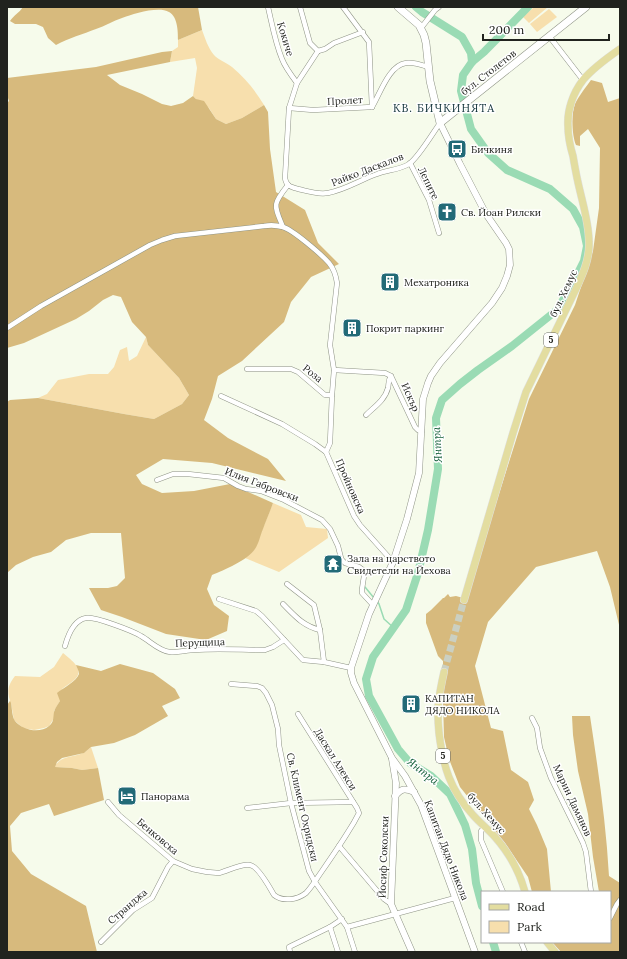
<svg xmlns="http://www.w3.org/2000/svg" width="627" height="959" viewBox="0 0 627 959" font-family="Lora,serif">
<rect width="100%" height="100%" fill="#f6fbeb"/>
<g fill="#f7dfad">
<polygon points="534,7 548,7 529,23 523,17"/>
<polygon points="549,9 557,17 537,32 530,24"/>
<path d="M202 30C205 38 208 48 214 55 217 59 227 63 232 67 245 78 255 90 264 105L242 118 226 124 216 119 209 108 196 99 193 96 197 68 195 58 170 62 172 51 178 47V40Z"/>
<polygon points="146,337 148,345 179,378 189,395 182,404 154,419 124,414 38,398 47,394 58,380 89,374 108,374 114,367 120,350 127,347 129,361 137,356"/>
<polygon points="273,503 301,515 306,527 327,529 328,538 279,572 245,558 254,550"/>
<path d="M63 653C71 660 87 670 73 681 70 684 65 686 62 689L60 701 54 711V718L49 726 44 728 34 730 23 728 14 720 11 703H9L10 701C7 690 8 685 15 676L40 677 54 667Z"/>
<path d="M91 747 98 768 82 770 72 768 54 767C62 755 71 758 83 753 86 752 88 749 91 747Z"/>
</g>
<g fill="#d7ba7d">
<path d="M23 7H198L202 30 178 40C178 32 178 17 169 12 158 6 133 14 122 18 113 21 105 26 96 29 83 34 69 38 56 45L48 38 43 27 36 24H15L10 21C14 15 19 13 23 7Z"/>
<path d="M172 51 170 62 107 75 120 85 142 94 162 104 171 106 183 103 193 96 196 99 204 101 216 119 226 124 242 118 264 105 268 112 270 149 276 192 305 210 318 243 339 264 311 277 291 302 284 322 242 361 218 376 212 399 204 420 228 438 268 459 286 481 212 463 163 459 136 475 142 484 162 493 194 491 230 484 273 503C270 512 266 520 263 529 260 536 259 543 255 549 248 560 224 570 212 575L207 589 214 605 229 616 227 631 206 640 166 634 122 617 101 610 89 588H108L117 586 125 578 121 533H91L66 540 51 552 33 557 16 565 7 573V402L10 400 38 398 124 414 154 419 182 404 189 395 179 378 148 345 146 337 132 322 121 297 113 295 103 300 89 311 76 319 24 343 7 348V103L9 101 7 95V78L96 67 162 52Z"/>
<path d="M591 80 602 83 608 102 620 98V629L610 587 597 551 536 567 488 622 475 666 491 728 503 731 511 770 528 782 534 800 529 809 537 825 547 849 551 892H532L528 877 505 843 460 787 449 759 444 737 443 702V661L438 656 426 623V614L431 610 443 598H444L448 594 450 597 456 596 467 599 478 560 529 399 575 305 593 251 599 208 600 148 588 129 580 136V146L576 145C572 136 571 114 575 104 578 97 586 87 591 80Z"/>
<path d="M120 664 153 673 175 689 180 698 162 706 168 716 135 735 114 743 91 747 84 753 62 758 57 762 55 767 72 768 82 770 98 768 104 800 54 816 49 804 21 813 10 826 12 851 31 874 86 906 97 952H7V705L10 701 11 703C12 708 12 717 15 721 22 730 40 734 49 726 54 722 53 718 54 712 55 708 58 704 60 701L57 693C63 688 77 681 79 674 79 671 77 668 76 665L101 671Z"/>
<path d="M572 716H590C598 769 606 822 609 876L620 883V897L610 914V892H599L593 857 588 814 578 771 573 735Z"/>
<polygon points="620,900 620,929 619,932 620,933 620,952 561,952 552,942 610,942 610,918"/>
</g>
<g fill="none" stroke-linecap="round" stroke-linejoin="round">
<g stroke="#9adbb4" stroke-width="1.5">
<polyline points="365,587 374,598"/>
<polyline points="377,601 379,604 384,619 394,628"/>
</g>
<g stroke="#9adbb4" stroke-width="8">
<polyline points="416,7 422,12 462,37 471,53 472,62"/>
<polyline points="482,906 476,883 472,849 465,825 450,794 431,776 410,763 398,749 369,696 366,679 373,657 406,610 418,573 428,530 438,469 436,418 442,400 460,384 478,370 512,346 557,310 572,285 584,261 587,246 583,227 573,209 550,189 507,170 488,153 471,129 461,91 463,75 472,62 484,52 528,7"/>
<polyline points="493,942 496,952"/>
</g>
<polyline stroke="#cbd0c2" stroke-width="7" stroke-dasharray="7 3.5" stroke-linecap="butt" points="444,672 464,600"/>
<g stroke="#8f9486" stroke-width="5.5">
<g id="minor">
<path d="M268 7C272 24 275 42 282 59 285 67 291 75 297 83"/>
<polyline points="300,7 310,43 318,51"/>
<polyline points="343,7 369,42 372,107"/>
<polyline points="421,28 435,10 439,7"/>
<polyline points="549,36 583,80"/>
<path d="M318 51 297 83 289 108 285 178C286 186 291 187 298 189 307 191 318 195 328 193 345 190 360 180 377 174 387 170 399 170 409 164 418 158 433 133 440 123"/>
<polyline points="318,51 325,49 334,43 363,32"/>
<path d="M372 107C380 94 389 65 406 63 412 62 422 65 428 67"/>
<polyline points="289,108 313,110 372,107"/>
<polyline points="410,163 429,200 439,233"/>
<path d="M283 227C274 205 272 205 288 185"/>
<path d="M7 328 41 306 150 245 162 240 175 236 264 226C270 225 276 225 283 227 293 230 321 254 329 263 334 269 336 276 337 283L330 345 334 370 332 395"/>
<polyline points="247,369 291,369 298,372 325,395 332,395 330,443 326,452"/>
<polyline points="334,370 385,373 391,376 415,427 418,430 422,431"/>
<polyline points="221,396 282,424 315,444 326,452 354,516 360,525 393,562"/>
<path d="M366 415C374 407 385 400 388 388 389 383 388 380 391 376"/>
<polyline points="157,480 173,474 188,474 224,478 238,486 246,489 261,491 284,500 322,520 330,529 338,546 341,558 342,560 345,563 359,567 363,570 364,576 362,589 362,593 373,605"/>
<polyline points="287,584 314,605 320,630 324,662"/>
<polyline points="219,599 256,611 262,616 303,660 324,662 351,668"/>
<path d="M283 604C295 616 303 626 320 630"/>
<path d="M65 646C68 635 74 620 86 618 94 616 133 631 141 636 150 641 159 651 170 652 178 653 187 650 194 650 218 648 242 650 265 650L273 647 284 640"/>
<polyline points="231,684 257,686 262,688 266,693 272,705 278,729 279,745 291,803 309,871 315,882 347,927 355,952"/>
<polyline points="532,718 537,728 540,748 551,778 583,843 586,852 591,892"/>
<path d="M108 802 119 815 173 861 192 869 207 872 219 873C227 871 243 863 250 865 258 866 270 888 274 895 283 902 297 900 306 893 312 887 317 878 322 871 331 858 340 845 348 832 352 826 356 819 359 813L357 808 298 714"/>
<polyline points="247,808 291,803 353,802"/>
<polyline points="485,827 481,831 481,840 503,892"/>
<polyline points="339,846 384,899 391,904"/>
<polyline points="610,918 617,904 620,900"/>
<polyline points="330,927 338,952"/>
<polyline points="347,927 455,898"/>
<polyline points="101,942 133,910 152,898 168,867 173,861"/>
<polyline points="521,942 525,952"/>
<polyline points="290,952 289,947 291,946 330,927 342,919"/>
</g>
</g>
<g stroke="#8f9486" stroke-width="7">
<g id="tertiary">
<polyline points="440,123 460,164 486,214 506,243 509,249 510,265 507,276 502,288 492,303 440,363 431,376 428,383 423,399 419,473 407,519 393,562 369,614 351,668 351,673 354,683 392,758 405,776 421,805 438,851 475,952"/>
<polyline points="392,759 396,783 391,904 412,952"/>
<path d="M395 796C402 788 405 788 414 792"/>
</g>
</g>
<g stroke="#8f9486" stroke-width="8">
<polyline id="secondary" points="398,7 419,25 424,35 426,43 430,81 440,123 586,7"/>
</g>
<g stroke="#e0e0e0" stroke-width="8">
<g id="primary">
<path d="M464 600 513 433 526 392 575 291C582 276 590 259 589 242 589 225 584 208 580 191 577 179 575 168 573 156 570 146 568 136 568 126 567 110 573 93 583 80 593 68 607 58 620 49"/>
<path d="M444 672C442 681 440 690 439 699 437 710 438 722 439 733 443 766 450 790 473 815 480 823 488 829 495 837 510 854 519 870 525 892"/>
<polyline points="547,942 555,952"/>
</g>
</g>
<use href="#minor" stroke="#fff" stroke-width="4.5"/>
<use href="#tertiary" stroke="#fff" stroke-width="6"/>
<use href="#secondary" stroke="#fff" stroke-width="7"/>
<use href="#primary" stroke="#e3dda0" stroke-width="7"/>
</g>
<defs>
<g id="bus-square" transform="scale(1)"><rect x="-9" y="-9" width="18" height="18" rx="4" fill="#226a77" stroke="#fff"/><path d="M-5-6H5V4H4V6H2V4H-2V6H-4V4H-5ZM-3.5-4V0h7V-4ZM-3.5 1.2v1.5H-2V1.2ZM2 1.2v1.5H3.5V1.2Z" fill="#fff"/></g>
<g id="church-square" transform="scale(1)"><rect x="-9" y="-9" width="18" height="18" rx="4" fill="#226a77" stroke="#fff"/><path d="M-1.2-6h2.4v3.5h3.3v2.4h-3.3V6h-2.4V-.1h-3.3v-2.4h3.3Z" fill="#fff"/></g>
<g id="building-square" transform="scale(1)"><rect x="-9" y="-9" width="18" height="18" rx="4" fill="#226a77" stroke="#fff"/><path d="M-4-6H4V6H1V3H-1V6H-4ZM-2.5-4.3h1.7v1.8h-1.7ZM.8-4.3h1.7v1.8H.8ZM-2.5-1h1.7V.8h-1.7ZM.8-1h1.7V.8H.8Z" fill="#fff"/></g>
<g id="temple-square" transform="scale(1)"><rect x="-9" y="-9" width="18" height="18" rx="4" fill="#226a77" stroke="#fff"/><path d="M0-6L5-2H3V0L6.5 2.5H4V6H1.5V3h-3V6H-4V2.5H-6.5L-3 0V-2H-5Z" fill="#fff"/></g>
<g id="hotel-square" transform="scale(1)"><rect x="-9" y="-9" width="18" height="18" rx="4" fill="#226a77" stroke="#fff"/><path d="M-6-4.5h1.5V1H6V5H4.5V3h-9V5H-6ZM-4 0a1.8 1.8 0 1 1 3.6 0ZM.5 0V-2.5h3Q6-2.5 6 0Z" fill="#fff"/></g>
</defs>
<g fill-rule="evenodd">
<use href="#bus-square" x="457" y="149"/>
<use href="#church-square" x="447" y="212"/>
<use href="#building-square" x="390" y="282"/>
<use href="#building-square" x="352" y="328"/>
<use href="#temple-square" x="333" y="564"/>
<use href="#building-square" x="411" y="704"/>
<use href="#hotel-square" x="127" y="796"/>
</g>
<g text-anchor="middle" stroke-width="3" stroke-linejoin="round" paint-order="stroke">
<g fill="#fff" stroke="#646562" stroke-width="1">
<rect x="544" y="333" width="14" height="14" rx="3"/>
<rect x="436" y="749" width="14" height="14" rx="3"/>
</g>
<g font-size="9" font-weight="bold" fill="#21231e">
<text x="551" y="343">5</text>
<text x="443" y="759">5</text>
</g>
<g font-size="10" fill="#21231e" stroke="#fff">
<text transform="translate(286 39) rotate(73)" y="4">Кокиче</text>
<text transform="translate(488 72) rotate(-38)" y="4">бул. Столетов</text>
<text transform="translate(345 100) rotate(-3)" y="4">Пролет</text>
<text transform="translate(367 169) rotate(-21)" y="4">Райко Даскалов</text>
<text transform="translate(429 183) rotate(64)" y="4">Лепите</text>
<text transform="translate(563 293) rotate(-65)" y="4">бул. Хемус</text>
<text transform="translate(313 373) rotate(38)" y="4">Роза</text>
<text transform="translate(411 397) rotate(66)" y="4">Искър</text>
<text transform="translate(262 484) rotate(21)" y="4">Илия Габровски</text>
<text transform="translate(351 486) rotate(66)" y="4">Пройновска</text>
<text transform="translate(200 642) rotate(-2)" y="4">Перущица</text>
<text transform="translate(336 759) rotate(58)" y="4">Даскал Алекси</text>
<text transform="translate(573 800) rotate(65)" y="4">Марин Дамянов</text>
<text transform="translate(303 807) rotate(77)" y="4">Св. Климент Охридски</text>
<text transform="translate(487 813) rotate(48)" y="4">бул. Хемус</text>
<text transform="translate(158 836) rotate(40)" y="4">Бенковска</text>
<text transform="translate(447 850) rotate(69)" y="4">Капитан Дядо Никола</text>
<text transform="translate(383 857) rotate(-88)" y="4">Йосиф Соколски</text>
<text transform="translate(127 906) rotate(-41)" y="4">Странджа</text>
</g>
<g font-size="10" fill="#21231e" stroke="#fff" text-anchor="start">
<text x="471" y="153">Бичкиня</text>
<text x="461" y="216">Св. Йоан Рилски</text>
<text x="404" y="286">Мехатроника</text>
<text x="366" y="332">Покрит паркинг</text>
<text x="347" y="562">Зала на царството<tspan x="347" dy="12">Свидетели на Йехова</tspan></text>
<text x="425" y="702">КАПИТАН<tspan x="425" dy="12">ДЯДО НИКОЛА</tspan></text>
<text x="141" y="800">Панорама</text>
</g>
<g font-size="11" letter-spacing="1" fill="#103138" stroke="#fff">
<text x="444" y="112">КВ. БИЧКИНЯТА</text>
</g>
<g font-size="11" font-style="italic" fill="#19633f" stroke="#fff">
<text transform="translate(437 445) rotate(-93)" y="4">Янтра</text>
<text transform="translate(423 771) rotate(38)" y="4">Янтра</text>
</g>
</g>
<rect width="627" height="959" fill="none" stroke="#21231e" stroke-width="16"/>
<rect x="481" y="891" width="130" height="52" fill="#ffffff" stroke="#a6a7a5"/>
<rect x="489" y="904" width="20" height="6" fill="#e3dda0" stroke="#a6a7a5"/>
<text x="517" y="911" font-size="12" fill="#21231e">Road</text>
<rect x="489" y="921" width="20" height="12" fill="#f7dfad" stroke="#a6a7a5"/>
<text x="517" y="931" font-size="12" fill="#21231e">Park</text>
<path d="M483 34v6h126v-6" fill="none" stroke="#21231e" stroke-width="2"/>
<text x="489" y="34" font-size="12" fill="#21231e" stroke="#ffffff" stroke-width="3" paint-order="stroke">200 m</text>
</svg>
